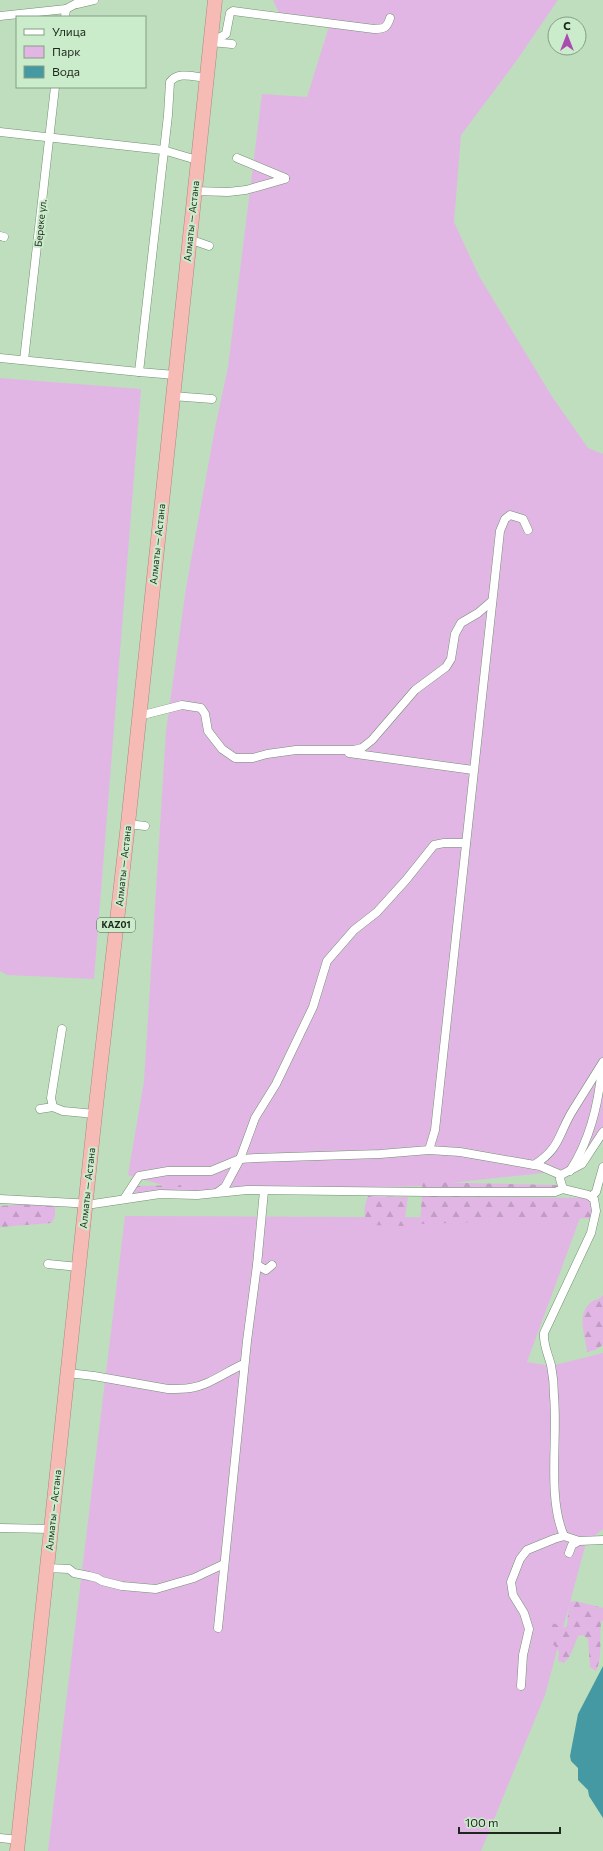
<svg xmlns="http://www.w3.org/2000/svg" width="603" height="1851" viewBox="0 0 603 1851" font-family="Commissioner,sans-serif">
<defs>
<pattern id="forest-firs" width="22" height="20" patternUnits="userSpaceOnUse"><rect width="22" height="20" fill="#e2b6e4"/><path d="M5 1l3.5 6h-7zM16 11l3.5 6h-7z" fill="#c19cc3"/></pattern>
</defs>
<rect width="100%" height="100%" fill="#bedebe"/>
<g fill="#e2b6e4">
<polygon points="273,0 558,0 517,60 461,135 454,222 479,276 551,395 588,448 603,454 603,1136 572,1170 422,1186 264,1191 197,1195 128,1175 144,1081 166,731 186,588 215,428 228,367 262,94 307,97 331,20 279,13"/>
<polygon points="0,378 141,389 94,979 7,975 0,971"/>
<polygon points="125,1216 580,1218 527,1362 551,1366 603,1353 603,1529 586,1543 545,1695 481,1851 48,1851"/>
</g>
<g fill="url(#forest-firs)">
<polygon points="424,1182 556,1185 559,1187 559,1190 423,1189 422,1186"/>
<polygon points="181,1185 183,1193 128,1199 136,1186"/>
<path d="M368 1196 408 1197 404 1226 370 1225C362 1216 364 1207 368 1196Z"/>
<polygon points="422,1196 585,1198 593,1202 593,1218 420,1224"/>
<polygon points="28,1204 47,1204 55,1207 55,1216 52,1223 0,1227 0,1206"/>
<path d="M603 1295V1345L595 1350 587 1352C586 1337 576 1316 590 1303 594 1299 600 1300 603 1295Z"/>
<path d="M575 1601 603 1608V1620L601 1622C599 1640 603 1656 596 1671L590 1667 588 1639 583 1635 578 1636 570 1656 564 1663 558 1661 559 1651 551 1642 548 1626 550 1623 556 1624 561 1629 567 1626 569 1602Z"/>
</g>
<polygon fill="#4499a2" points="603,1666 603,1818 589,1796 588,1790 578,1780 578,1768 571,1761 570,1756 578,1714"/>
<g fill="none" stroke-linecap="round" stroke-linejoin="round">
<g stroke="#729072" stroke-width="9">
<g id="street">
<polyline points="77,4 94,0"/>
<polyline points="0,16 66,9 83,0"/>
<polyline points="65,17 66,9"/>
<path d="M211 37 219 38 226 34 230 13 233 11 374 29C384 29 387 28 390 18"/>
<polyline points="211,42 232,44"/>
<polyline points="0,132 163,150 197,160"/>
<polyline points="237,158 285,178"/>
<polyline points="194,191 228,192 246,190 285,179"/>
<polyline points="0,236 4,237"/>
<polyline points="189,239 209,246"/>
<polyline points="0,358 139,372 175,375"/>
<polyline points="24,360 55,87"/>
<path d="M139 372 168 115 170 82C178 71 194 77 206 78"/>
<polyline points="172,396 212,399"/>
<polyline points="139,716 182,705 201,708 205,714 208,731 222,749 235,758 253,758 267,754 296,750 354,750 362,748 372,740 415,690 446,667 451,659 455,634 461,623 478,613 492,601"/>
<polyline points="349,753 473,770"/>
<polyline points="128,824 145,826"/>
<polyline points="62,1029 51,1098 53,1107 63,1111 95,1114"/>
<polyline points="40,1109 53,1107"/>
<polyline points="429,1150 435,1130 500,531 505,519 510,515 523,519 528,530"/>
<path d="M534 1165C561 1148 558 1134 573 1110 583 1094 593 1078 603 1062"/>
<path d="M570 1171C590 1140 599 1102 602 1066"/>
<polyline points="563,1189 560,1179 561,1175 582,1164 603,1132"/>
<polyline points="218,1192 225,1187 240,1159 255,1118 276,1084 313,1007 327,961 354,930 377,912 406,880 434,845 444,843 466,843"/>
<polyline points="591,1197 596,1192 603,1167"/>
<path d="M0 1199 93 1204 160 1194 197 1195 247 1190 427 1192H555L563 1189 588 1195 594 1199 596 1211 591 1233 544 1333C543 1344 548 1354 551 1365 553 1375 554 1386 554 1396 558 1439 547 1497 564 1536"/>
<polyline points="124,1199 139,1176 168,1171 211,1171 240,1159 256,1158 380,1154 429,1150 460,1152 540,1166 561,1175"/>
<polyline points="48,1264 79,1267"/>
<polyline points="257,1265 266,1270 272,1265"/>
<path d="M68 1373 94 1376 168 1389C175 1389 183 1389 190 1388 210 1385 227 1371 244 1364"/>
<polyline points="0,1528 51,1529"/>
<polyline points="569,1553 572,1545 579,1541"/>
<polyline points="47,1568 69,1569 74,1573 89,1576 97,1578 102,1581 122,1586 156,1589 194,1578 224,1564"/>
<polyline points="218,1628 247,1341 257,1265 264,1191"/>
<polyline points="521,1686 523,1655 529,1629 524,1613 513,1595 511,1582 520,1559 527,1550 554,1539 564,1536 579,1541 603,1540"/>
<polyline points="0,1838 19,1840"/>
</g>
</g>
<g stroke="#aa8880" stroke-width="15">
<polyline id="highway" points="17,1851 95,1114 128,824 215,0"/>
</g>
<use href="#street" stroke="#fff" stroke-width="8"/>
<use href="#highway" stroke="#f7bbb6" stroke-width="14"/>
</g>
<g text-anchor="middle" stroke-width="4" stroke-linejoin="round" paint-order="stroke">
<rect fill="#cbeccb" stroke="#506350" stroke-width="1" x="97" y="918" width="38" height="14" rx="3"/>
<g font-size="9" font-weight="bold" fill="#1c281c">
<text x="116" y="928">KАZ01</text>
</g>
<g font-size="10" fill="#1c281c" stroke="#cbeccb">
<text transform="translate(191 221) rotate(-84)" y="4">Алматы — Астана</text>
<text transform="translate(40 223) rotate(-84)" y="4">Береке ул.</text>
<text transform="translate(157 544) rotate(-84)" y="4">Алматы — Астана</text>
<text transform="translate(123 866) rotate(-84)" y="4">Алматы — Астана</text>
<text transform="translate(87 1188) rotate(-84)" y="4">Алматы — Астана</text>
<text transform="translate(53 1510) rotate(-84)" y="4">Алматы — Астана</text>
</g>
</g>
<rect x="16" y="16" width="130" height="72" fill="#cbeccb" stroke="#859e85"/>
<rect x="24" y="29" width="20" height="6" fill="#ffffff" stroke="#859e85"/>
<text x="52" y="36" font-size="12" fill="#1c281c">Улица</text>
<rect x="24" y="46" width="20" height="12" fill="#e2b6e4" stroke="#859e85"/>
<text x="52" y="56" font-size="12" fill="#1c281c">Парк</text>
<rect x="24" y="66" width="20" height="12" fill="#4499a2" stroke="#859e85"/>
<text x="52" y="76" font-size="12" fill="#1c281c">Вода</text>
<g transform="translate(567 36)"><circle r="19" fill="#cbeccb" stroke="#859e85"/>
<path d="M0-3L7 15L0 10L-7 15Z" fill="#ab4bb2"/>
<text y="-6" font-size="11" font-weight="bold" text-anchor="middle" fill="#1c281c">С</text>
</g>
<path d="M459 1827v6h101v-6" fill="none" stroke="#1c281c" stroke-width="2"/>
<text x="465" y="1827" font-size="12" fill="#1c281c" stroke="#cbeccb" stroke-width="3" paint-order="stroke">100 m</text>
</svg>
